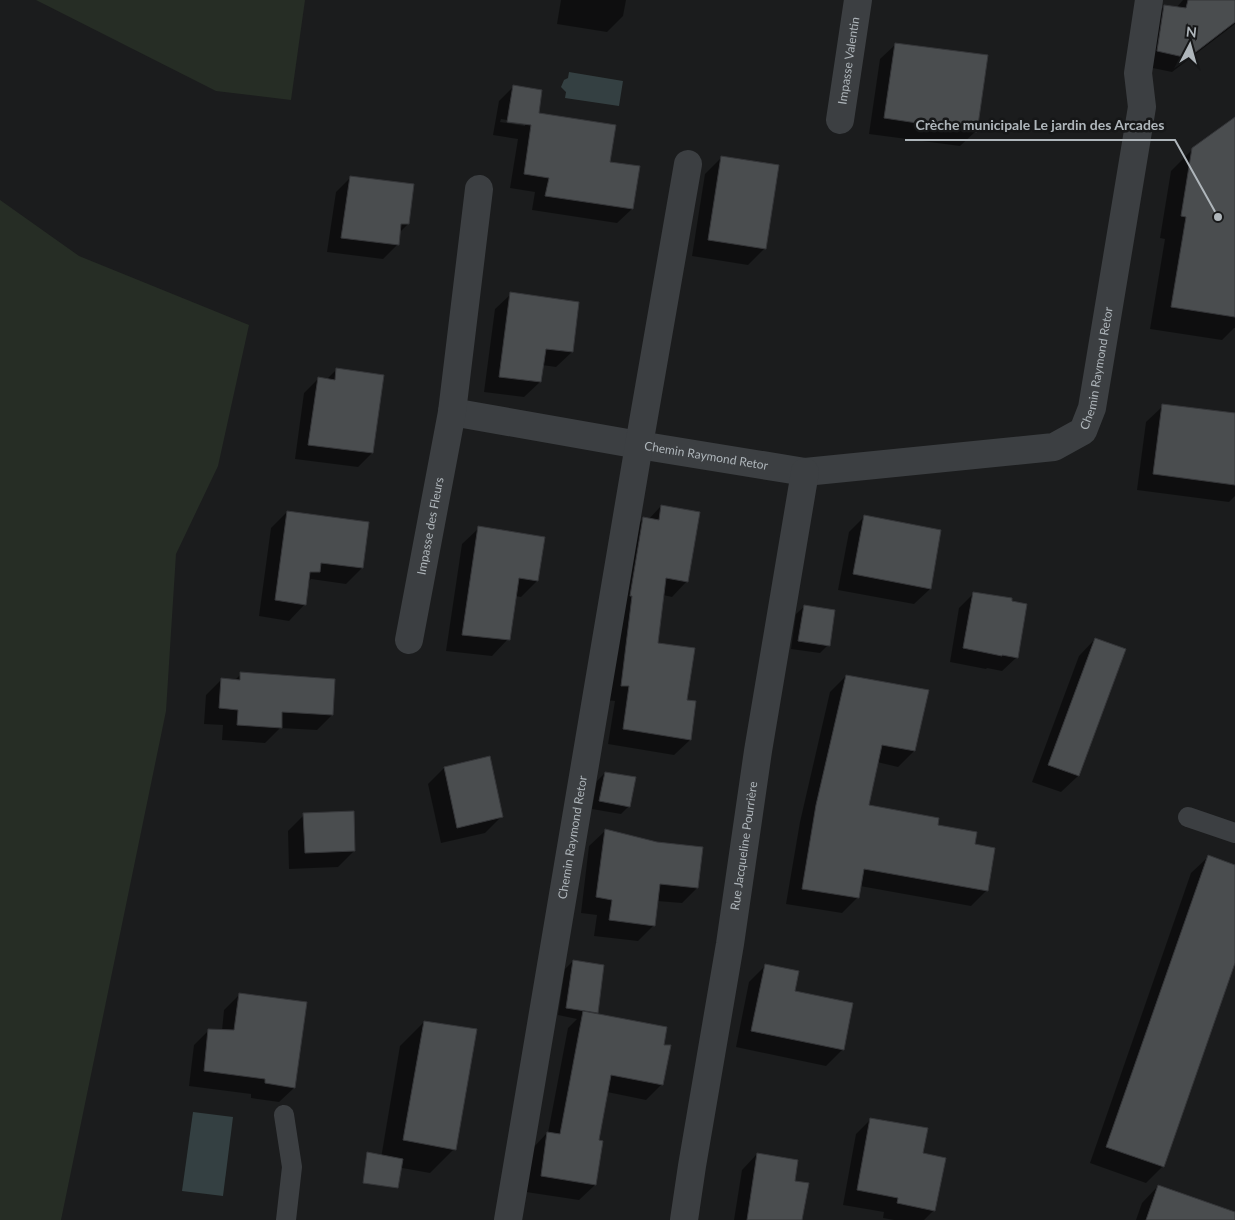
<svg xmlns="http://www.w3.org/2000/svg" width="1235" height="1220" viewBox="0 0 1235 1220" font-family="Lato,sans-serif">
<rect width="100%" height="100%" fill="#1b1c1d"/>
<g fill="#262d25">
<polygon points="36,0 305,0 291,100 216,91"/>
<polygon points="0,200 79,256 249,325 218,466 176,554 166,711 61,1220 0,1220"/>
</g>
<g fill="#344042">
<polygon points="569,72 623,81 619,106 565,98 566,92 561,87 564,80 568,78"/>
<polygon points="193,1112 233,1117 223,1196 182,1191"/>
</g>
<g fill="#0007" fill-rule="evenodd">
<polygon points="561,0 626,0 623,16 607,32 557,24"/>
<polygon points="1183,0 1235,0 1235,24 1172,72 1143,66 1149,21 1165,6 1176,8"/>
<polygon points="896,44 976,131 960,146 869,134 880,59"/>
<path d="M513 87 537 114 609 163 632 209 617 223 532 210 535 192 510 188 518 139 493 135 499 101ZM501 119 525 123V126L500 122Z"/>
<polygon points="1235,118 1235,328 1234,328 1222,340 1150,329 1165,239 1160,238 1171,171 1193,149"/>
<polygon points="722,157 765,248 748,265 692,256 705,174"/>
<polygon points="351,177 408,224 399,233 398,244 383,259 327,252 336,192"/>
<polygon points="511,294 572,352 556,367 542,365 540,382 524,397 484,392 495,309"/>
<polygon points="337,369 372,453 358,467 295,459 304,393 318,379 326,380"/>
<polygon points="1163,406 1235,415 1235,496 1229,502 1137,490 1146,422"/>
<polygon points="661,506 687,581 672,597 663,595 656,644 685,701 690,740 674,755 608,744 615,701 606,700 628,534 643,519 648,520"/>
<polygon points="287,512 362,568 346,584 311,579 308,583 305,604 289,621 259,616 271,528"/>
<polygon points="865,516 930,589 914,604 838,590 849,532"/>
<polygon points="479,528 537,581 521,597 515,596 508,639 492,656 446,651 462,544"/>
<polygon points="973,594 1010,602 1017,657 1002,671 987,668 986,669 950,662 959,608"/>
<polygon points="805,606 828,645 820,653 791,649 796,614"/>
<polygon points="1095,639 1124,650 1078,776 1061,792 1032,782 1079,656"/>
<polygon points="241,674 332,715 317,730 280,728 265,743 222,740 223,725 204,724 206,695 221,680 234,681"/>
<polygon points="846,676 914,751 898,767 877,762 868,806 937,826 974,846 987,890 971,906 860,886 858,897 842,913 786,904 800,822 830,692"/>
<polygon points="444,768 502,816 485,833 441,843 428,784"/>
<polygon points="605,773 629,806 621,814 592,809 597,781"/>
<polygon points="304,815 354,851 338,867 289,869 288,831"/>
<polygon points="605,831 657,843 697,888 682,903 657,901 654,925 638,941 594,936 597,915 581,913 589,846"/>
<polygon points="1208,857 1235,866 1235,959 1163,1166 1146,1183 1090,1163 1191,873"/>
<polygon points="573,961 597,1013 595,1014 662,1046 662,1084 646,1100 607,1092 598,1141 601,1142 595,1185 579,1200 526,1192 532,1149 547,1133 548,1133 568,1028 577,1019 558,1015 565,969"/>
<polygon points="765,966 794,992 843,1049 826,1066 736,1047 749,982"/>
<polygon points="239,995 294,1088 279,1102 251,1098 251,1094 189,1086 194,1045 209,1030 222,1031 224,1010"/>
<polygon points="424,1022 454,1149 430,1173 380,1164 400,1046"/>
<polygon points="871,1119 921,1154 934,1210 924,1220 894,1220 883,1218 884,1212 843,1205 856,1134"/>
<polygon points="757,1154 801,1220 734,1220 742,1170"/>
<polygon points="1158,1186 1210,1220 1136,1220 1142,1203"/>
</g>
<g fill="#4a4d4f" stroke="#353639">
<polygon points="1188,0 1235,0 1235,22 1188,58 1157,51 1164,5 1186,8"/>
<polygon points="895,43 988,55 977,132 884,118"/>
<polygon points="513,85 542,90 539,113 616,125 610,162 640,166 633,209 545,196 549,178 524,174 531,125 507,122"/>
<polygon points="1235,117 1235,317 1171,307 1186,217 1181,216 1192,148"/>
<polygon points="721,156 779,165 766,249 708,240"/>
<polygon points="350,176 414,184 409,224 401,224 399,245 341,238"/>
<polygon points="510,292 579,302 573,352 546,349 541,382 499,377"/>
<polygon points="336,368 384,375 373,453 308,445 318,377 335,380"/>
<polygon points="1162,404 1235,413 1235,485 1153,474"/>
<polygon points="661,505 700,512 688,582 666,578 658,643 695,648 687,700 696,701 691,740 623,729 629,686 621,686 632,596 630,596 643,517 659,520"/>
<polygon points="287,511 369,522 363,568 321,563 320,572 310,572 306,605 275,600"/>
<polygon points="864,515 941,530 931,589 853,574"/>
<polygon points="478,526 545,537 538,581 519,578 510,640 462,635"/>
<polygon points="973,592 1012,598 1012,601 1027,604 1018,658 1002,655 1002,656 963,648"/>
<polygon points="804,605 835,610 830,646 798,641"/>
<polygon points="1095,638 1126,649 1079,776 1048,765"/>
<polygon points="240,672 335,679 333,715 282,712 282,728 237,725 238,710 219,708 221,678 240,680"/>
<polygon points="846,675 929,690 915,751 882,745 869,805 939,818 938,825 977,832 975,844 995,848 988,891 864,869 859,898 802,889 816,805"/>
<polygon points="490,756 503,817 457,828 444,767"/>
<polygon points="605,772 636,777 630,807 599,801"/>
<polygon points="354,811 355,851 305,853 303,813"/>
<polygon points="605,829 657,842 703,847 698,888 660,884 655,926 609,920 612,900 596,897"/>
<polygon points="1208,855 1235,865 1235,963 1164,1167 1106,1147"/>
<polygon points="573,960 604,965 598,1013 566,1008"/>
<polygon points="765,964 799,971 795,991 853,1003 844,1050 751,1031"/>
<polygon points="239,993 307,1002 295,1088 265,1083 265,1079 204,1071 208,1029 234,1030"/>
<polygon points="583,1011 667,1027 664,1045 671,1045 663,1085 611,1075 599,1140 603,1141 596,1185 541,1176 547,1132 560,1134"/>
<polygon points="424,1021 477,1029 456,1150 403,1140"/>
<polygon points="870,1118 928,1128 923,1153 946,1158 935,1211 897,1203 898,1198 857,1190"/>
<polygon points="367,1152 403,1159 398,1188 363,1183"/>
<polygon points="757,1153 798,1160 795,1181 809,1183 802,1220 747,1220"/>
<polygon points="1158,1185 1235,1212 1235,1220 1146,1220"/>
</g>
<g fill="none" stroke-linecap="round" stroke-linejoin="round">
<g stroke="#3c3f42" stroke-width="20">
<polyline points="1188,817 1235,833"/>
<polyline points="284,1115 292,1167 286,1220"/>
</g>
<g stroke="#3c3f42" stroke-width="28">
<path id="s1" d="M840 120 858 0"/>
<path id="s2" d="M452 412 639 445 805 472 1054 447 1083 431 1092 408 1142 107 1138 73 1149 0"/>
<path id="s3" d="M409 640 452 412 479 189"/>
<path id="s4" d="M508 1220 639 445 688 164"/>
<path id="s5" d="M684 1220 692 1166 730 944 758 751 805 472"/>
</g>
</g>
<g text-anchor="middle" stroke-width="5" stroke-linejoin="round" paint-order="stroke">
<g font-size="12" fill="#afb6bb" stroke="#161718">
<text dy="4" stroke="none"><textPath href="#s1" startOffset="60">Impasse Valentin</textPath></text>
<text dy="4" stroke="none"><textPath href="#s2" startOffset="706">Chemin Raymond Retor</textPath></text>
<text dy="4" stroke="none"><textPath href="#s2" startOffset="258">Chemin Raymond Retor</textPath></text>
<text dy="4" stroke="none"><textPath href="#s3" startOffset="116">Impasse des Fleurs</textPath></text>
<text dy="4" stroke="none"><textPath href="#s4" startOffset="388">Chemin Raymond Retor</textPath></text>
<text dy="4" stroke="none"><textPath href="#s5" startOffset="379">Rue Jacqueline Pourrière</textPath></text>
</g>
</g>
<path fill="none" stroke="#afb6bb" stroke-width="2" d="M1218 217L1175 140H905"/>
<circle fill="#afb6bb" stroke="#161718" stroke-width="2" cx="1218" cy="217" r="5"/>
<g font-size="14" text-anchor="middle" font-weight="bold" fill="#afb6bb" stroke="#161718" stroke-width="5" stroke-linejoin="round" paint-order="stroke">
<text x="1040" y="130">Crèche municipale Le jardin des Arcades</text>
</g>
<g transform="translate(1190 45) rotate(6)" stroke="#161718" stroke-width="4" paint-order="stroke">
<path d="M0-4L9 19L0 12L-9 19Z" fill="#afb6bb"/>
<text y="-8" font-size="14" font-weight="bold" text-anchor="middle" fill="#afb6bb">N</text>
</g>
</svg>
